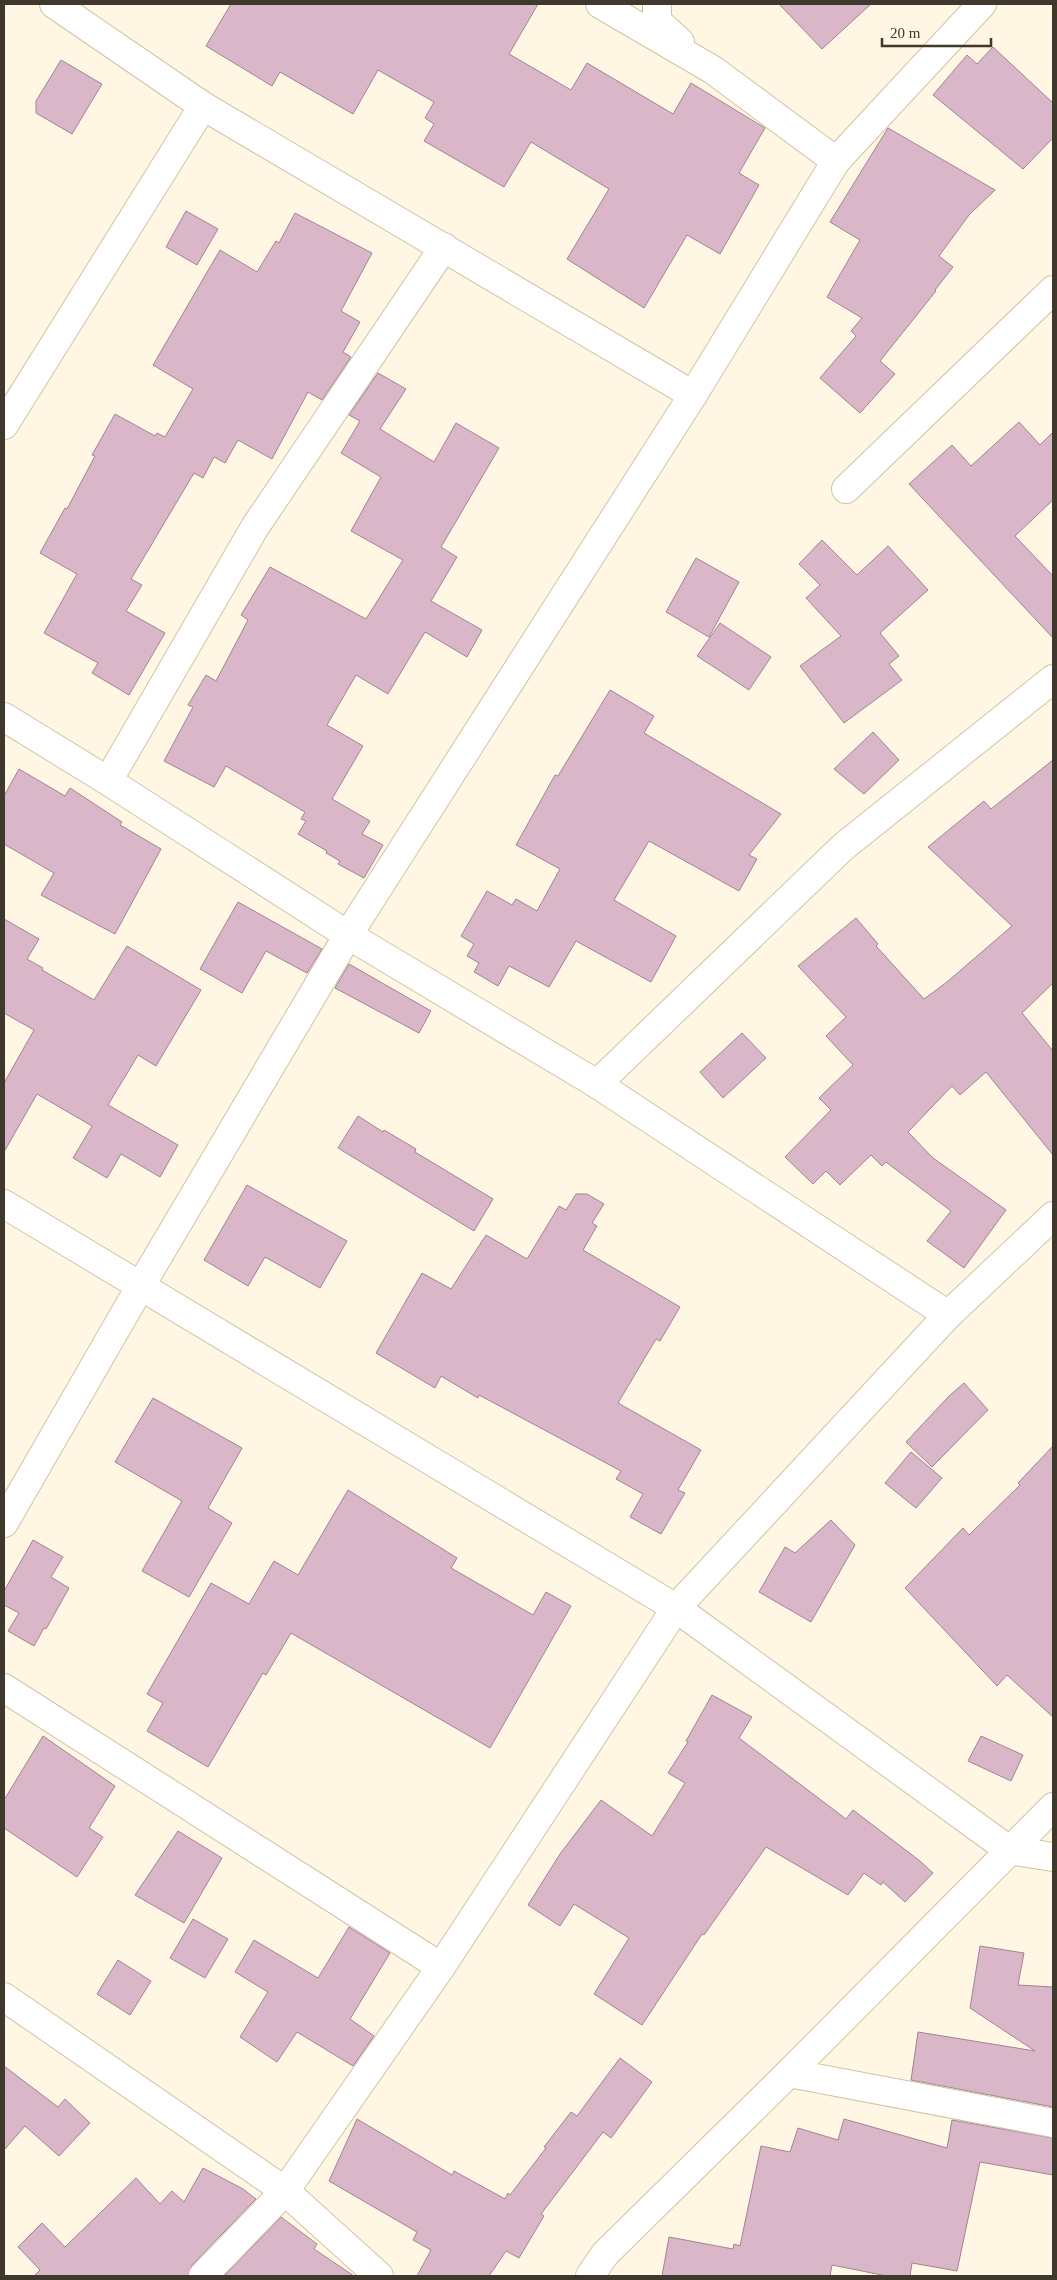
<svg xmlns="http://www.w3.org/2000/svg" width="1057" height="2280" viewBox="0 0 1057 2280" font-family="Georgia,serif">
<rect width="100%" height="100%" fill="#fff6e3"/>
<g fill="#d9b7c8" stroke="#a38393">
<polygon points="231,4 538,4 509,54 571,90 587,63 673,114 691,83 765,128 739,173 759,185 720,254 687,235 644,308 567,259 609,189 531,142 504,187 424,141 434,124 425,118 434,102 378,70 353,114 280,72 272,86 206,46"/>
<polygon points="779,4 871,4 822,49"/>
<polygon points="993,47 1053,103 1053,138 1023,169 933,95 967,55 977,64"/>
<polygon points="61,60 102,84 72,134 36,113 36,101"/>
<polygon points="888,128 995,190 969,215 939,256 953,267 935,290 936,291 880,361 895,374 860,413 820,378 856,336 851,331 862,318 827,297 860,240 830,222"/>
<polygon points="186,211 218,229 197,265 166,247"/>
<polygon points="295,213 372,253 341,311 360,322 343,352 351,357 322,400 308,392 272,459 238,440 225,463 214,457 203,478 194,473 131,579 142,585 126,611 165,633 129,695 92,673 98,663 44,633 77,574 40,553 65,508 67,509 95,456 92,455 115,414 155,436 157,433 165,437 193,389 153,365 220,250 257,272 276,241 279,243"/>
<polygon points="378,373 406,389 380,429 434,462 456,423 499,448 441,547 457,557 431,601 482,630 467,657 425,632 388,694 356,675 327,725 363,746 332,799 370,821 362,834 383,845 364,878 338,864 340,861 326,853 327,851 298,834 306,821 301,819 305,812 226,766 214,787 164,761 193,707 188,705 206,675 216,681 248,620 241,615 270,567 366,619 403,560 351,531 381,477 341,453 360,421 349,415"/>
<polygon points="1019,422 1040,445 1053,432 1053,500 1015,536 1053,576 1053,638 909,484 952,445 971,466"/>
<polygon points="822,540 857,575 888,546 928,590 880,633 899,656 889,664 902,680 844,723 800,666 841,636 806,598 820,585 799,564"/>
<polygon points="696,558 739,582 709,637 666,612"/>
<polygon points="720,623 771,657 749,690 697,656"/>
<polygon points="610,690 654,716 644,733 781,814 749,855 757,859 739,891 649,841 614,900 676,936 651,982 576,941 549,987 509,966 498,986 474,972 479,963 467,956 474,944 461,936 487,891 512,905 516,899 537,911 560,869 516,845 555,775 558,776"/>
<polygon points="873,732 899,760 864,794 834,769"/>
<polygon points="1053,760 1053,983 1022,1013 1053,1051 1053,1155 986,1072 960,1095 952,1086 908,1132 933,1158 1006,1210 964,1268 927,1241 951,1211 886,1162 882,1166 871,1155 840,1185 826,1171 813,1184 785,1157 831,1110 819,1098 853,1065 826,1036 846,1017 798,966 856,918 878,944 876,946 924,999 947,982 1012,926 928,847 984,801 991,809"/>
<polygon points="19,769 65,796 70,788 122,822 120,825 161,849 115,934 41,895 54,873 4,844 4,796"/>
<polygon points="238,902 322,949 307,973 266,951 242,993 200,969"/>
<polygon points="4,919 39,939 27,959 43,968 42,970 94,1000 127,946 201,990 156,1066 138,1055 108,1105 178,1145 160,1177 121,1154 107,1178 73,1158 92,1126 37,1094 4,1152 4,1083 34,1030 4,1013"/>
<polygon points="349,964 431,1011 419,1033 335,988"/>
<polygon points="742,1033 766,1058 723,1098 700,1072"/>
<polygon points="358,1116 383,1132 384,1130 416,1149 415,1152 493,1199 474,1231 338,1148"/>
<polygon points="247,1185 347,1241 320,1288 265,1257 248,1286 204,1260"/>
<polygon points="576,1194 587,1194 604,1204 592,1223 597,1226 583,1250 680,1307 660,1341 656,1339 618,1403 701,1450 678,1490 685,1493 661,1534 630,1517 643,1494 616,1479 621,1471 479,1395 478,1398 441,1376 435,1388 376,1353 422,1273 451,1289 486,1235 527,1259 559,1206 566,1210"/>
<polygon points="964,1383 988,1410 932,1467 906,1442 949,1396"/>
<polygon points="153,1398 242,1448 208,1508 232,1523 189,1597 142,1571 182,1501 115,1462"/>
<polygon points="1053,1446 1053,1717 1007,1675 997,1686 905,1588 963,1528 969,1535 1020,1485 1018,1483"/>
<polygon points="911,1452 942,1478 916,1508 885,1483"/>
<polygon points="348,1490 457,1558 451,1568 533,1615 546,1592 571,1606 490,1748 291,1633 266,1675 263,1673 208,1767 147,1731 163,1703 147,1694 211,1583 249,1604 274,1561 298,1575"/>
<polygon points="831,1520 855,1545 811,1622 759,1592 785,1547 795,1553"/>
<polygon points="33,1540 63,1557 51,1577 69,1588 46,1629 44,1628 34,1646 8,1631 19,1613 4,1605 4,1591"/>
<polygon points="712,1695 752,1717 739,1738 846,1819 853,1810 920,1861 933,1873 905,1902 883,1882 881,1885 864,1873 848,1895 766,1847 704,1935 702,1934 642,2025 594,1994 629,1938 574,1904 560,1926 528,1905 560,1854 601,1800 652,1836 685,1783 668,1773 688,1742 686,1741"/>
<polygon points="43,1736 115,1786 89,1828 103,1837 77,1877 4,1828 4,1800"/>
<polygon points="981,1736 1023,1755 1011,1781 968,1761"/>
<polygon points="178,1831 222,1858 184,1923 135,1895"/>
<polygon points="193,1919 228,1939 205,1978 170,1958"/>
<polygon points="349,1927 390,1953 350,2019 374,2036 353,2066 297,2032 277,2062 240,2037 268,1992 235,1972 254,1940 318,1978"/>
<polygon points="980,1946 1024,1953 1018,1985 1053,1987 1053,2107 911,2080 918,2032 1035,2051 970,2008"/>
<polygon points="118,1960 151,1981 130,2015 97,1994"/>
<polygon points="620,2058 652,2082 611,2138 603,2132 541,2214 544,2216 519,2258 506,2251 489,2276 417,2276 431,2250 413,2240 417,2232 329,2181 357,2119 452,2175 454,2171 505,2199 508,2193 510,2195 546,2148 544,2147 571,2112 577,2116"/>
<polygon points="4,2066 58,2107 65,2099 90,2123 59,2156 25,2126 4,2150"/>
<polygon points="844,2119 947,2148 952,2120 1053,2138 1053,2175 980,2162 957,2271 912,2263 910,2276 887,2276 832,2265 830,2276 662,2276 669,2237 733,2249 734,2244 740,2246 761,2146 790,2152 798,2128 838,2140"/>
<polygon points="203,2168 243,2189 256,2199 192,2265 188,2276 34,2276 40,2270 18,2247 42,2223 65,2247 136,2178 160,2204 172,2191 184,2202"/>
<polygon points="281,2217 317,2244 314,2249 354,2276 224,2276"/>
</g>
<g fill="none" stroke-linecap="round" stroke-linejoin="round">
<g stroke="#d1c4a4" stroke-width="30">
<g id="minor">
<polyline points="54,4 203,106 693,395"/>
<polyline points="600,4 713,70 836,161"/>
<polyline points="657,4 657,21 680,42"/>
<polyline points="4,425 203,106"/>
<polyline points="846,489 1053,290"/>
<polyline points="4,717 108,781 348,935 597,1084 948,1315"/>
<polyline points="108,781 255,527 444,247"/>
<polyline points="597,1084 843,847 1053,679"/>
<polyline points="4,1204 676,1608 1009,1850 1053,1857"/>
<polyline points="4,1523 140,1287 348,935 693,395 836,161 982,4"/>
<polyline points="4,1688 441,1967"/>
<polyline points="4,1997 285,2191 379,2276"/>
<polyline points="789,2073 1053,2123"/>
<polyline points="203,2276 285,2191 441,1967 676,1608 948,1315 1053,1216"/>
<polyline points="590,2276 605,2254 789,2073 1053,1807"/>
</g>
</g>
<use href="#minor" stroke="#fff" stroke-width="28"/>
</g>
<rect width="1057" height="2280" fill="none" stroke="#3e392c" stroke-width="10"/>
<path d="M882 38v8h109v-8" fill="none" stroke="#3e392c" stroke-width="2.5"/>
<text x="890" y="38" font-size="15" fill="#3e392c" stroke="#fff6e3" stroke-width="4" paint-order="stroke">20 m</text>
</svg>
